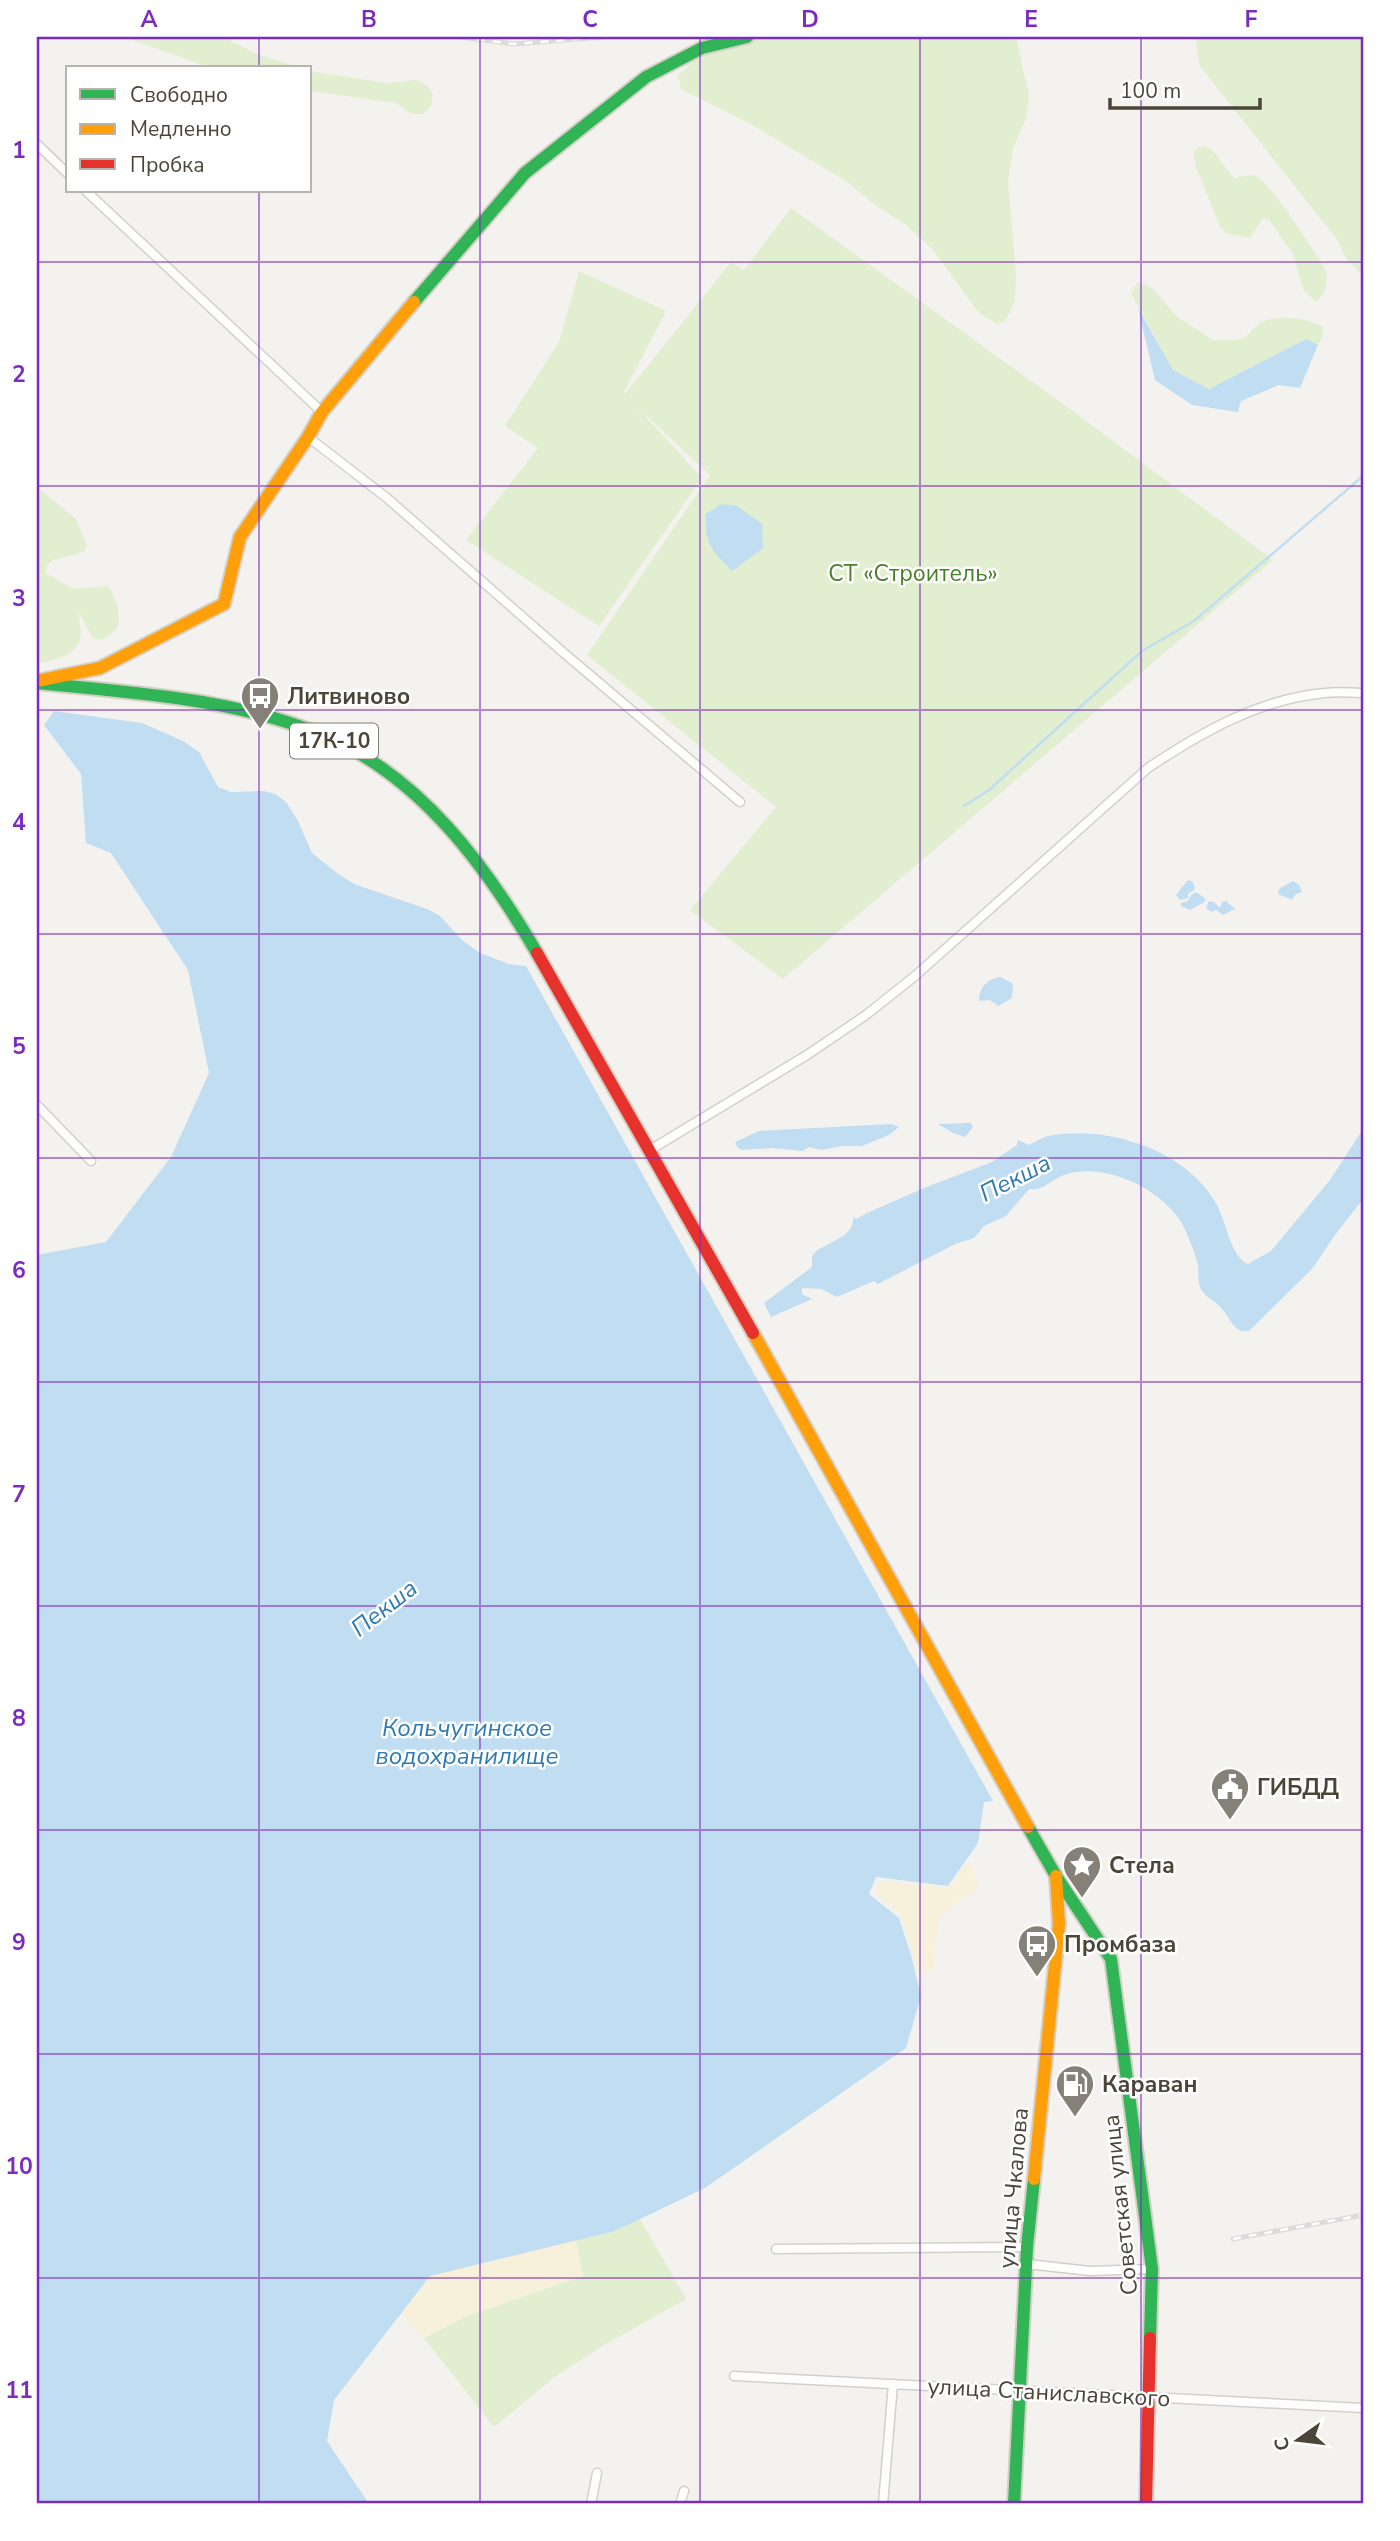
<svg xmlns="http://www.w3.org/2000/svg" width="1400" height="2541" viewBox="0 0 1400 2541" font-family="'Nunito Sans',sans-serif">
<rect width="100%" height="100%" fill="#f4f2ee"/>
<g fill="#e1eecf">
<polygon points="124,37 223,37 259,55 301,68 212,68"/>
<path d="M758 37H1016L1029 96 1026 118 1013 149 1008 181 1016 275 1015 301 1006 320 997 324 979 313 933 250 905 224 875 205 846 181 754 126 681 89 678 76C702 49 724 45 758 37Z"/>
<polygon points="1195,37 1363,37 1363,276 1345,257 1339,242 1200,66"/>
<polygon points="310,71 385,83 416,80 428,86 433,95 431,107 423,114 411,114 396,103 310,91"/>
<path d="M1206 146 1213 151 1234 178C1241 177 1249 173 1256 176 1272 184 1313 250 1325 269 1330 283 1325 292 1316 302L1304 291 1293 254 1270 221 1263 218 1250 238 1226 233 1220 226 1196 167 1193 152 1199 147Z"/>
<polygon points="791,208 1070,409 1273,560 783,979 690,910 776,807 587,655 710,475 637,407 702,478 599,626 466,540 538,448 505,426 559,342 579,271 666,311 624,392 625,394 731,262 744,270"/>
<path d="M1137 283C1155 282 1166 308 1179 318 1190 326 1202 331 1212 340 1221 340 1232 341 1240 339 1249 337 1254 325 1262 322 1279 314 1306 318 1322 326L1323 336 1318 345 1306 339 1209 389 1173 370 1131 293Z"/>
<path d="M37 487 76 519 87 545 84 552 53 560 47 565 46 573 73 589 107 586C115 593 123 619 116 629 113 633 106 637 102 640L93 638 78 611C79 618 81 626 81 634 80 654 54 662 37 663Z"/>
<polygon points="640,2219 686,2299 604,2345 556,2376 494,2427 424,2338 467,2316 583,2276 576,2240 615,2231"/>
</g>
<g fill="#f7f0da">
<polygon points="969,1861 980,1887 939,1917 933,1968 919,1977 901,1914 875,1892 880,1881 949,1888"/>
<polygon points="576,2240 583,2276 467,2316 424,2338 401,2314 430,2276"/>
</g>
<g fill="#c0ddf1">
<polygon points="1138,308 1173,370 1209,389 1306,339 1318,345 1300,388 1279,385 1241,401 1238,412 1192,405 1155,380"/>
<path d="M721 504 737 506 762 524 763 548 732 571C712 551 704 543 706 514Z"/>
<polygon points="54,711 142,723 183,741 199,752 218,787 231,792 264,791 275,794 286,802 298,821 312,853 337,873 354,884 427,909 440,916 462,940 480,953 509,964 526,966 993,1801 984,1802 978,1843 948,1886 876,1877 869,1894 899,1918 911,1955 921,1996 906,2048 705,2188 615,2231 430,2276 334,2400 327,2441 369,2504 37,2504 37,1255 106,1242 171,1157 209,1073 188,970 111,853 86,843 81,774 44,725"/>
<polygon points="1188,880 1193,882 1195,889 1188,894 1188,898 1180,900 1176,895"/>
<polygon points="1293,881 1299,885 1302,892 1296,894 1292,900 1278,894 1280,888"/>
<polygon points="1196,892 1206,899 1204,902 1190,910 1181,906 1181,903 1188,901 1191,895"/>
<polygon points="1209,901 1214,902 1220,908 1222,902 1226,901 1235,909 1223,915 1216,910 1211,912 1206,908"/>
<path d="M1001 977 1013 984 1012 998 998 1006 990 1000 979 1001C979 987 988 978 1001 977Z"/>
<polygon points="971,1123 973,1127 965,1137 953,1133 938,1124"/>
<polygon points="891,1124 899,1127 889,1135 862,1146 842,1146 821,1150 809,1147 803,1151 772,1148 742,1150 738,1148 735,1142 759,1131"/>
<path d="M1363 1129V1199L1335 1235 1312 1269 1249 1331C1234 1334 1230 1317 1222 1309 1217 1302 1207 1298 1202 1291 1197 1283 1199 1274 1198 1265 1195 1252 1185 1226 1177 1216 1154 1186 1104 1163 1067 1174 1052 1178 1044 1192 1029 1189L1006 1216 984 1226 974 1238 955 1244 878 1284 874 1281 837 1297 821 1289 802 1288V1294L812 1299 771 1317 764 1303 812 1267V1257L815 1252C828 1242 855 1237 853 1217L856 1219 867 1213 924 1188 992 1162 1017 1145 1018 1140 1029 1145C1035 1142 1041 1138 1048 1136 1105 1125 1182 1148 1214 1200 1226 1217 1229 1256 1248 1264L1271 1251 1330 1180Z"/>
</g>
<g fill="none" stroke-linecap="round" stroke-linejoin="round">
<polyline stroke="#c0ddf1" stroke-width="2.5" points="964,806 989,790 1142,651 1194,621 1363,476"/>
<g stroke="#d2d0cb" stroke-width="11">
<g id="street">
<polyline points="37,144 68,174"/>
<polyline points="86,191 322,412"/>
<polyline points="308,437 387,498 565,654 740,802"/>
<polyline points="37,1105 91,1161"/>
<path d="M650 1150 807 1055 866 1015 915 976 1148 768C1202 732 1259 699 1325 693 1338 691 1351 693 1363 693"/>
<polyline points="776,2249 1027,2247"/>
<polyline points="1027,2264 1090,2271 1152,2269"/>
<polyline points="734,2376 1363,2408"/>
<polyline points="591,2504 597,2473"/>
<polyline points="680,2504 684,2491"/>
<polyline points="883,2504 893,2384"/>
</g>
</g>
<g stroke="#d3cfc5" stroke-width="16">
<g id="fast">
<polyline points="414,302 525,173 646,77 702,48 747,37"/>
<path d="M37 683C133 693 235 698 325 736 421 777 486 866 537 953"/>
<polyline points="1028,1827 1056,1876 1111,1959 1152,2269 1150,2338"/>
<polyline points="1014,2504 1027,2247 1034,2179"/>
</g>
</g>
<g stroke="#d3cfc5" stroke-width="16">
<g id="slow">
<polyline points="37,681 100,668 224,604 240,537 308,437 322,412 414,302"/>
<polyline points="753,1333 1028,1827"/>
<polyline points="1034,2179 1059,1924 1056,1876"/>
</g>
</g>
<g stroke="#d3cfc5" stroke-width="16">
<g id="jam">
<polyline points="537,953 753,1333"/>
<polyline points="1146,2504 1150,2338"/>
</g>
</g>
<use href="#street" stroke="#fdfdfc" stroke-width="8"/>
<use href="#fast" stroke="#30b455" stroke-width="12"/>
<use href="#slow" stroke="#ff9f0a" stroke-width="12"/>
<use href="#jam" stroke="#e5322d" stroke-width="12"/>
<g stroke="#dbdbda" stroke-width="5">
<g id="rail">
<polyline points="461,37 514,44 603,37"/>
<polyline points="1233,2239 1363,2215"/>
</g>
</g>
<use href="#rail" stroke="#fff" stroke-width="2.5" stroke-dasharray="8" stroke-linecap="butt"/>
</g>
<path fill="none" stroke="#7b2cbf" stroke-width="2" stroke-opacity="0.55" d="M259 37V68M480 37V2504M700 37V2504M920 37V2504M1141 37V2504M259 191V2504M37 262H1363M37 486H1363M37 710H1363M37 934H1363M37 1158H1363M37 1382H1363M37 1606H1363M37 1830H1363M37 2054H1363M37 2278H1363"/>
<defs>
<g id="bus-pin" transform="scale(2.0125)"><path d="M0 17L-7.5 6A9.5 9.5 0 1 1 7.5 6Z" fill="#868178" stroke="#fff"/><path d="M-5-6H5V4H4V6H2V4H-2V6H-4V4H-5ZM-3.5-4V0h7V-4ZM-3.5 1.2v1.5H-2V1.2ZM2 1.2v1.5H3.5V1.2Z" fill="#fff"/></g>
<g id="civic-pin" transform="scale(2.0125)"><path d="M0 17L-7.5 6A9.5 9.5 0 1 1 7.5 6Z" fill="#868178" stroke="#fff"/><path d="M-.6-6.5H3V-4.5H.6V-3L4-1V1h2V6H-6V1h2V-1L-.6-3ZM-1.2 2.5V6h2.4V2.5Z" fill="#fff"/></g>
<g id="sight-pin" transform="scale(2.0125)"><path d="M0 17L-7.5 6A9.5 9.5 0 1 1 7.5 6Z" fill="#868178" stroke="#fff"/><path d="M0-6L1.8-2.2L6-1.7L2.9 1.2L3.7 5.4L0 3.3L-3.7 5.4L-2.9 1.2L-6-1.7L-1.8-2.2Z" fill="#fff"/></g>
<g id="fuel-pin" transform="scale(2.0125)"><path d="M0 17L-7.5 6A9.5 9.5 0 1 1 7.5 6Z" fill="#868178" stroke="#fff"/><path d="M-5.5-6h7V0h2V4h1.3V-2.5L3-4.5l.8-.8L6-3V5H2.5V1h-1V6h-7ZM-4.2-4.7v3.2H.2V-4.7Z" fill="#fff"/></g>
</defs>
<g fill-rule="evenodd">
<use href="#bus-pin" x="260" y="696"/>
<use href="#civic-pin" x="1230" y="1787"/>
<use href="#sight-pin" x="1082" y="1865"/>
<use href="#bus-pin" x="1037" y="1944"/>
<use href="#fuel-pin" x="1075" y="2084"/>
</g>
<g text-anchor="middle" stroke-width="5" stroke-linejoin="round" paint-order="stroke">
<rect fill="#fff" stroke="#817c74" stroke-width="2" x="290" y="723.5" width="88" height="35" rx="5"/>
<g font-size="21" font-weight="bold" fill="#4b4439">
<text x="334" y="748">17К-10</text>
</g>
<g font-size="23" fill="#4a7f2a" stroke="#fff">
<text x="913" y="581">СТ «Строитель»</text>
</g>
<g font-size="23" font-weight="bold" fill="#4b4439" stroke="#fff" text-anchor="start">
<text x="287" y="704">Литвиново</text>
<text x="1257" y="1795">ГИБДД</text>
<text x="1109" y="1873">Стела</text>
<text x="1064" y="1952">Промбаза</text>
<text x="1102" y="2092">Караван</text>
</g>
<g font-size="23" fill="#4b4439" stroke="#fff">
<text transform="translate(1013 2188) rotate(-85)" y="8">улица Чкалова</text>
<text transform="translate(1120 2205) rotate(-96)" y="8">Советская улица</text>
<text transform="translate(1049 2392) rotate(3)" y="8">улица Станиславского</text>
</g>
<g font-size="24" font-style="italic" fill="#2e7ab2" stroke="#fff">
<text transform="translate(1015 1178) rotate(-27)" y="8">Пекша</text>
<text transform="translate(384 1608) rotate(-38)" y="8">Пекша</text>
<text x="467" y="1736">Кольчугинское<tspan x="467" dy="28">водохранилище</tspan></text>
</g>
</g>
<rect width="1400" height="2541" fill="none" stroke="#ffffff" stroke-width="77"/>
<rect x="66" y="66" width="245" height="126" fill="#ffffff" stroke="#b7b4b0" stroke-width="2"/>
<rect x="80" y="89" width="35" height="10" fill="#30b455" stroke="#b7b4b0" stroke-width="2"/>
<text x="130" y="102" font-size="21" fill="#4b4439">Свободно</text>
<rect x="80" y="124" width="35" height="10" fill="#ff9f0a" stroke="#b7b4b0" stroke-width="2"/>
<text x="130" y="136" font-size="21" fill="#4b4439">Медленно</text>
<rect x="80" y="159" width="35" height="10" fill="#e5322d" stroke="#b7b4b0" stroke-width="2"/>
<text x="130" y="172" font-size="21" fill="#4b4439">Пробка</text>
<g transform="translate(1298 2440) rotate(256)" stroke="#ffffff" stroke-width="5" paint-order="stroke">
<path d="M0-5L12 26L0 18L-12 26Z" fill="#4b4439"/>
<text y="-10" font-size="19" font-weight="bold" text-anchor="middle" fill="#4b4439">С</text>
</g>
<path d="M1110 98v10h150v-10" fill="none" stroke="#4b4439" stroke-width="3.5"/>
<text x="1120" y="98" font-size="21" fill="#4b4439" stroke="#ffffff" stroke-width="5" paint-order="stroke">100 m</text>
<rect x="38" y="38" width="1324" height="2464" fill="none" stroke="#7b2cbf" stroke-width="2.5"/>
<g font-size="23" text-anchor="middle" font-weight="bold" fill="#7b2cbf">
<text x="149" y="27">A</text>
<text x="369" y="27">B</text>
<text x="590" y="27">C</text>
<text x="810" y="27">D</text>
<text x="1031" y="27">E</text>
<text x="1251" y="27">F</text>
<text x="19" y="158">1</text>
<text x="19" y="382">2</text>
<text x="19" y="606">3</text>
<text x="19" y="830">4</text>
<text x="19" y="1054">5</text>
<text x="19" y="1278">6</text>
<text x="19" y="1502">7</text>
<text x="19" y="1726">8</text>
<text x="19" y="1950">9</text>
<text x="19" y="2174">10</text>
<text x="19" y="2398">11</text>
</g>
</svg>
